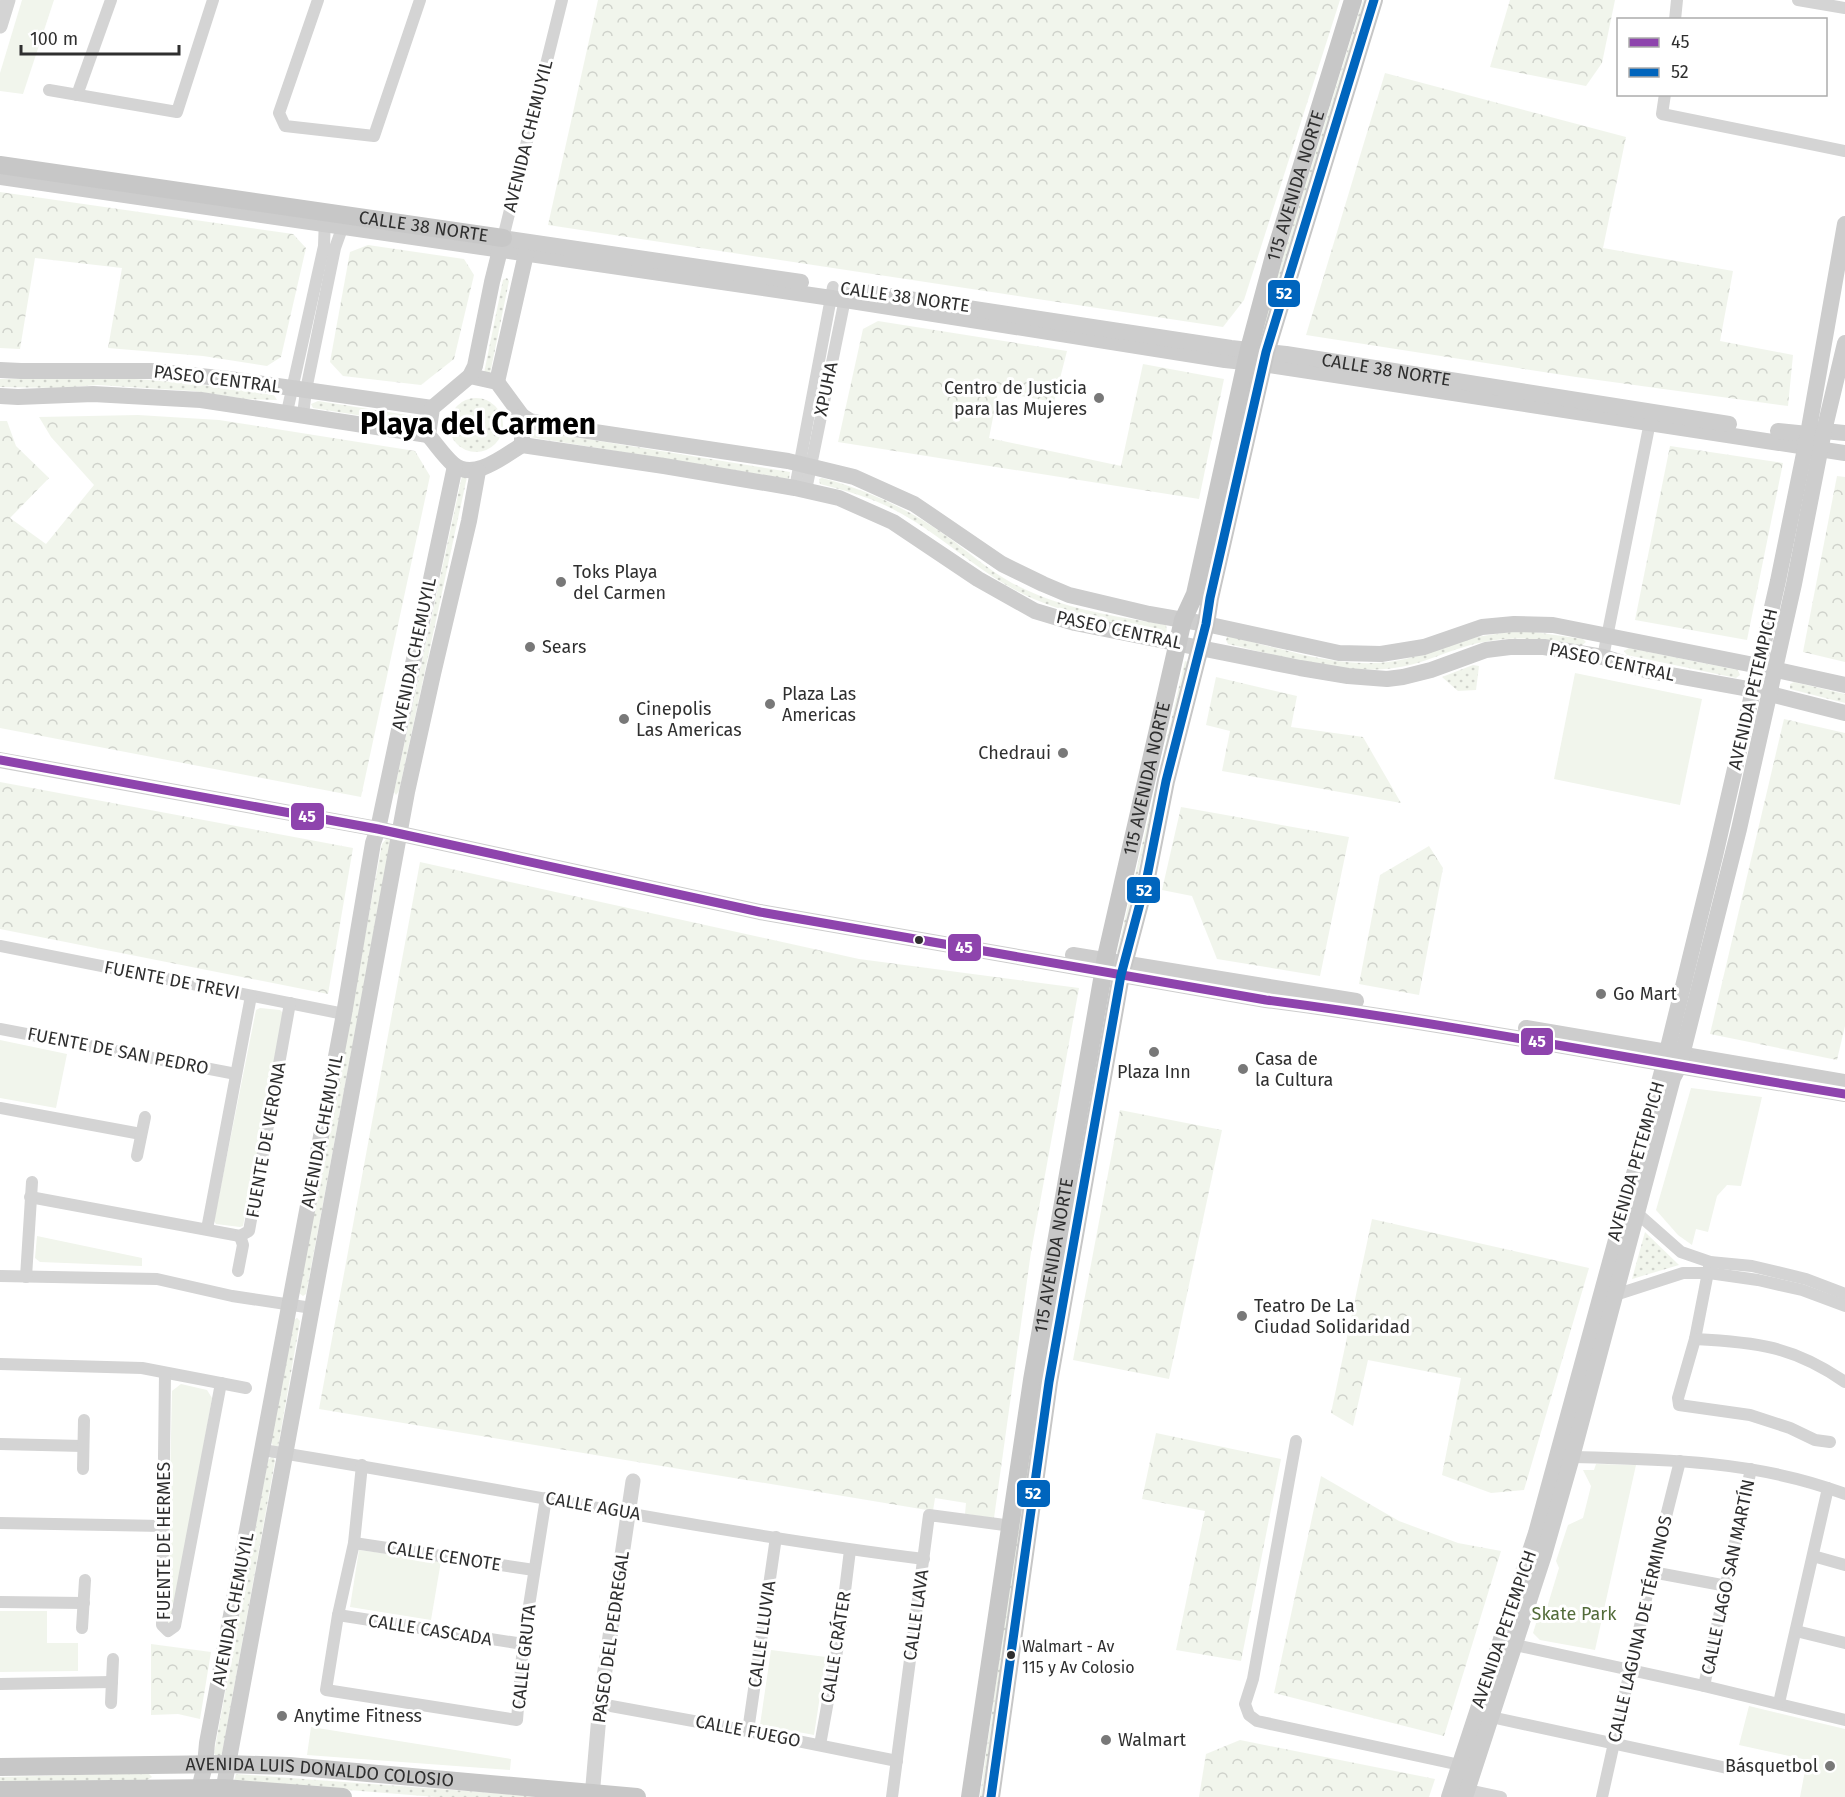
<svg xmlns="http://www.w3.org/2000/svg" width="1845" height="1797" viewBox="0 0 1845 1797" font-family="'Fira Sans',sans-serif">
<defs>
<pattern id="grass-dots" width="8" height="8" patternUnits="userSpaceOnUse" patternTransform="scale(1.5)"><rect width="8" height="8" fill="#f1f5ec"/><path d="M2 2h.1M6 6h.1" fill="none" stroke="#cfd2cb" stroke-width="1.8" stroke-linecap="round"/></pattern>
<pattern id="forest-crowns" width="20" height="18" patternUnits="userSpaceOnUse" patternTransform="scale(1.5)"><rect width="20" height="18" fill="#f1f5ec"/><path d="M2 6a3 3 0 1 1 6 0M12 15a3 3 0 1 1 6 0" fill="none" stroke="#cfd2cb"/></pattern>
</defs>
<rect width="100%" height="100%" fill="#fff"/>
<g fill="url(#grass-dots)">
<polygon points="1363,0 1367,0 1262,336 1259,335"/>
<polygon points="507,278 509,281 490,374 484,373 503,280"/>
<polygon points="121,378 189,383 274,395 277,400 246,399 192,391 98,385 59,388 0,387 0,379"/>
<circle cx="476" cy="425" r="27"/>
<polygon points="318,401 420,417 419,425 313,408 311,404"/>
<polygon points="530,429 550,433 790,472 789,479 529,437"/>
<polygon points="462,476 467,477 399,791 396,795 394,792"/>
<path d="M822 478C867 490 907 508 945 535 968 551 988 570 1012 583 1060 609 1113 616 1166 625L1167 632 1162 633C1110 622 1055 613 1008 586 971 565 940 535 902 514 876 499 848 491 820 484L819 479Z"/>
<path d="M1511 632H1534L1583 639 1586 642 1581 646C1542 637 1503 635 1464 647 1440 654 1419 665 1394 668 1339 675 1281 656 1228 644L1226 640 1227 637H1232C1284 649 1341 670 1395 661 1419 657 1439 649 1461 641 1478 636 1494 634 1511 632Z"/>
<polygon points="1629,648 1738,670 1740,675 1736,678 1627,655 1624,651"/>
<polygon points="1185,661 1188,662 1119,953 1117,953"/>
<polygon points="1473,665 1479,666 1476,690 1458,691 1442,677"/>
<polygon points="1794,682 1845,694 1845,703 1790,689 1790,684"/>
<polygon points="386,839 391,840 306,1294 303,1296 299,1293 382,844"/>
<polygon points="1645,1232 1679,1265 1632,1279"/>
<polygon points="1060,1261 982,1797 980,1797 1035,1405"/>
<polygon points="297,1318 300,1321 278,1447 273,1446 271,1441 294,1320"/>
<polygon points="273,1456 275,1461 222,1754 219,1756 216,1756 214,1753 268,1460"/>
<polygon points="148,1773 152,1777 147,1780 0,1783 0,1777"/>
<polygon points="236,1774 548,1797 436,1797 234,1781"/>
</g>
<g fill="url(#forest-crowns)">
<polygon points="598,0 1340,0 1244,300 1223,327 548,225"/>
<polygon points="1510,0 1615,0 1602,63 1586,86 1490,67"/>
<polygon points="1385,73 1626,137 1603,248 1733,271 1720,341 1793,355 1788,406 1576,377 1306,335"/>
<polygon points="0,192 293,234 306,248 281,357 267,366 203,356 108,348 122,268 35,258 20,349 0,348"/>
<polygon points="368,245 464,259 474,275 454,359 421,385 343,376 330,362 350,252"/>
<polygon points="878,321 1067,351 1054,402 998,392 989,438 1121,466 1143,364 1224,379 1199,499 838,442 863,329"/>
<polygon points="138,415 219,420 415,451 430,476 361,797 0,728 0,421 7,421 16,446 49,478 10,518 46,544 94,485 51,437 39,417"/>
<polygon points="1670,446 1783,463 1747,640 1635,620"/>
<polygon points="1837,476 1845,477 1845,662 1803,652"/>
<polygon points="1216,677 1297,696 1291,727 1363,737 1401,803 1222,771 1230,731 1206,725"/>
<polygon points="1784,719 1845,733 1845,1026 1837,1060 1710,1034"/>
<polygon points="0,782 353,848 328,994 0,929"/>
<polygon points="1181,807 1349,837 1320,976 1217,959 1192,896 1162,890"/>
<polygon points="1429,846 1443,868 1419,995 1359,984 1380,875"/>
<polygon points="420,862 859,959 1079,988 1031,1252 994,1518 965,1514 966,1503 935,1498 933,1511 319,1409"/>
<polygon points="1120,1110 1222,1130 1169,1379 1073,1360"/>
<polygon points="1372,1219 1589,1268 1524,1490 1491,1493 1442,1475 1461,1378 1368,1360 1353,1426 1331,1413"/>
<polygon points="1156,1433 1281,1459 1241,1661 1176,1650 1205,1511 1142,1499"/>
<polygon points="1321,1476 1399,1521 1458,1543 1501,1551 1444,1736 1274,1693"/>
<polygon points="151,1644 211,1652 200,1719 178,1714 151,1715"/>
<polygon points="1240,1740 1435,1779 1429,1797 1199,1797 1206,1754"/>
</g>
<g fill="#f1f5ec">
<polygon points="22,0 54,0 23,94 0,91 0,73"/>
<polygon points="1575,673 1702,699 1680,805 1554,779"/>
<polygon points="260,1008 280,1010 284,1014 243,1226 240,1227 216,1224 214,1221 256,1010"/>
<polygon points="0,1040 67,1054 56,1108 0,1098"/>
<polygon points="1691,1088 1762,1097 1741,1186 1727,1185 1717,1196 1708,1232 1696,1229 1692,1245 1678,1235 1656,1210"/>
<polygon points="37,1236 142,1258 142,1266 40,1262 35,1258"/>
<polygon points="181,1384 207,1390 212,1398 172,1625 167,1625 172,1391"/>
<polygon points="1596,1464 1636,1465 1595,1650 1540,1640 1533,1633 1538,1617 1545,1614 1559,1568 1556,1561 1568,1525 1583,1518 1591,1486 1583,1470 1594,1470"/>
<polygon points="359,1550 441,1561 431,1620 350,1607"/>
<polygon points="0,1611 47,1611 47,1643 78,1643 78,1671 0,1672"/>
<polygon points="771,1650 826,1657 814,1735 760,1725"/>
<polygon points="1749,1706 1845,1729 1845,1797 1800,1797 1807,1760 1739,1745"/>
<polygon points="311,1727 511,1759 510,1770 307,1755"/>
</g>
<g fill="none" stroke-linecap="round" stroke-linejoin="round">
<g stroke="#d4d4d4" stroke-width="12">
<polyline points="318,0 279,113 285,126 374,136 420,0"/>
<polyline points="1798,0 1845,8"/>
<polyline points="1675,20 1677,0"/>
<polyline points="49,90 177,112 213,0"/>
<polyline points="1665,94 1662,114 1845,151"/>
<polyline points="77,95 111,0"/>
<polyline points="503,238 562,0"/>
<polyline points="287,412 324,246 325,217"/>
<polyline points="303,415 306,390 335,248 345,220"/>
<polyline points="795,488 833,287"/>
<polyline points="806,490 847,289"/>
<polyline points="1603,657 1651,417"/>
<polyline points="0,946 344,1014"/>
<polyline points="0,1029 236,1074"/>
<polyline points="0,1108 141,1134"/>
<polyline points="137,1156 145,1117"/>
<polyline points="30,1197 240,1236"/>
<polyline points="1638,1214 1681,1252 1710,1262 1752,1266 1806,1279 1845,1294"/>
<polyline points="207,1229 251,996"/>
<polyline points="240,1236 249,1231 290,1003"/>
<polyline points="1710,1262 1695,1339 1678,1398 1679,1405 1750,1415 1790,1428 1815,1440 1830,1442"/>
<polyline points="238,1271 243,1245 240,1236"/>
<polyline points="0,1276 157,1279 232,1296 312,1308"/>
<polyline points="26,1277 32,1182"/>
<polyline points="1615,1295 1683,1273 1709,1273 1758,1280 1802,1290 1845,1306"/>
<path d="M1695 1339C1756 1342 1793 1346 1845 1382"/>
<polyline points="0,1364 142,1368 246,1388"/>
<polyline points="165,1373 162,1625 168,1631 175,1626 221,1383"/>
<polyline points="1296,1441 1253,1679 1245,1704 1249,1715 1257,1721 1460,1765"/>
<polyline points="0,1444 83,1446"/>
<path d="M263 1450C483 1485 702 1531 924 1559"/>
<path d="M1572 1457C1664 1459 1758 1461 1845 1494"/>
<polyline points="362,1465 354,1543 338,1615 326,1690 517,1720 523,1644 546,1498"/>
<polyline points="83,1469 84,1420"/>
<polyline points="0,1523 163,1526"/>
<polyline points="354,1543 534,1570"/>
<polyline points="1813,1556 1845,1565"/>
<polyline points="1652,1572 1727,1586"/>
<polyline points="0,1602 84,1603"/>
<polyline points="338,1615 523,1644"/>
<polyline points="82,1628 85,1580"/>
<polyline points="1796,1631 1845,1643"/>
<polyline points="1515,1645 1704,1686 1845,1720"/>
<polyline points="0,1684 112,1682"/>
<polyline points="1704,1686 1751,1469"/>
<polyline points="111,1703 113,1659"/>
<polyline points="1779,1703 1828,1488"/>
<polyline points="600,1704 748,1731 897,1761"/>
<polyline points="1491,1717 1727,1768"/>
<polyline points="748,1731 776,1537"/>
<polyline points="820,1745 839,1640 850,1550"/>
<polyline points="1468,1790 1501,1797"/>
<polyline points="892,1797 929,1515 1012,1526"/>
<polyline points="1602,1797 1652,1572 1680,1461"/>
</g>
<g stroke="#d4d4d4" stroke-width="15">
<polyline points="0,26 8,0"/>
<polyline points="592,1797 600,1704 633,1481"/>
</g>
<g stroke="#cdcdcd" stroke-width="16">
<polyline points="0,177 845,300 1225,360 1263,364 1845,453"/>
<path id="s1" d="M856 291 1231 348 1286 354 1729 424"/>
<polyline points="0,370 21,371 151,371 229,379 432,408"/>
<polyline points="470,376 497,382 522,416 522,445"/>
<polyline points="497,382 528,245"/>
<polyline points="0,396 18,397 93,394 201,400 428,435"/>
<polyline points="522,416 530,421 548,425 788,461 854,477 914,504 1002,564 1043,584 1069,595 1149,614 1206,624 1339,653 1381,654 1424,647 1482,627 1514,624 1553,625 1759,666 1845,685"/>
<polyline points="1778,431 1808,434 1824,431 1845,433"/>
<path d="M522 445C504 456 473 482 453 464 444 456 436 444 428 435L432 408 470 376 475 366 492 282 503 238 801 282"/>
<polyline points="522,445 664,466 795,488 839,498 893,522 978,579 1035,611 1075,623 1300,668 1348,676 1387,679 1403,677 1431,670 1486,650 1510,647 1544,647 1603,657 1649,671 1754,690 1845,713"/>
<path d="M0 760 378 829 760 912 1266 1000C1460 1025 1652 1063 1845 1094"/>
<polyline points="1073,955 1356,1001"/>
<polyline points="1526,1028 1845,1082"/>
<polyline points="197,1797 205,1765 207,1743 344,1014 373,843 378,829 455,466"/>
<polyline points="222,1797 407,792 433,674 469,521 478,471"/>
<polyline points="1449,1797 1536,1533 1664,1064 1715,856 1778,581 1808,434 1845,224"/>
<polyline points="1465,1797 1544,1555 1572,1457 1673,1078 1679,1067 1739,829 1794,584 1824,431 1845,343"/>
</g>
<g stroke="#c7c7c7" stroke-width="18">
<path id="s2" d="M0 165 503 238"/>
<path id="s3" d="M0 1767 227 1764 289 1766 637 1797"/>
<polyline points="0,1790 224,1788 343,1797"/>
<path id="s4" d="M970 1797 1032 1380 1106 957 1183 620 1195 594 1249 349 1274 256 1353 0"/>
<polyline points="991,1797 1049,1382 1121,975 1147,877 1166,781 1206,624 1210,598 1266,352 1374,0"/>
</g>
<g stroke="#fff" stroke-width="14">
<path id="bus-1" d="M0 760 378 829 760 912 1266 1000C1460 1025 1652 1063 1845 1094"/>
</g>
<g stroke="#fff" stroke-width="14">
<polyline id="bus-2" points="991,1797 1049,1382 1121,975 1147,877 1166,781 1206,624 1210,598 1266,352 1374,0"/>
</g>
<use href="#bus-1" stroke="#8e44ad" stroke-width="9"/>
<use href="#bus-2" stroke="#0065bd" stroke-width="9"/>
</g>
<g fill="#787878" stroke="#fff" stroke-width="2">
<circle cx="1099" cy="398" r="6"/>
<circle cx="561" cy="582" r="6"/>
<circle cx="530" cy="647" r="6"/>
<circle cx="770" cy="704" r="6"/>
<circle cx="624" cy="719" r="6"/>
<circle cx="1063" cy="753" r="6"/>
<circle cx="1601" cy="994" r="6"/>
<circle cx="1154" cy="1052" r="6"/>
<circle cx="1243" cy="1069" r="6"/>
<circle cx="1242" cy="1316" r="6"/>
<circle cx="282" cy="1716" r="6"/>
<circle cx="1106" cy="1740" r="6"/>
<circle cx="1830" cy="1766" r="6"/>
</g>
<g fill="#2f2f2f" stroke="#fff" stroke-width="2">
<circle cx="919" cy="940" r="5"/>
<circle cx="1011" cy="1655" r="5"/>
</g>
<g text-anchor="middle" stroke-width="6" stroke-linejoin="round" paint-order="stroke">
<g font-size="16" fill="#2f2f2f" stroke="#fff" text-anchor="start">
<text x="1022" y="1652">Walmart - Av<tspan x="1022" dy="21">115 y Av Colosio</tspan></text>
</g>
<g font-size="18" fill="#2f2f2f" stroke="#fff">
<text transform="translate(528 136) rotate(-76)" y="6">AVENIDA CHEMUYIL</text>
<text dy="6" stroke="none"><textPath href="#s4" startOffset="1646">115 AVENIDA NORTE</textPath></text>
<text dy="6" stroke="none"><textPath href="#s2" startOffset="428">CALLE 38 NORTE</textPath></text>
<text transform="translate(905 297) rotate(8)" y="6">CALLE 38 NORTE</text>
<text dy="6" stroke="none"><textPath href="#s1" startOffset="536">CALLE 38 NORTE</textPath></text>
<text transform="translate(217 379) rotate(7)" y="6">PASEO CENTRAL</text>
<text transform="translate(826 389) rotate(-78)" y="6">XPUHA</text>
<text transform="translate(1119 630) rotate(12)" y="6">PASEO CENTRAL</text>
<text transform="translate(414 654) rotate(-78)" y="6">AVENIDA CHEMUYIL</text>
<text transform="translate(1612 662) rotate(12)" y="6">PASEO CENTRAL</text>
<text transform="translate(1753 689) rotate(-77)" y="6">AVENIDA PETEMPICH</text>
<text dy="6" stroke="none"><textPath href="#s4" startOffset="1034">115 AVENIDA NORTE</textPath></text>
<text transform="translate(172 980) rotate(11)" y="6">FUENTE DE TREVI</text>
<text transform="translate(118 1051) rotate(11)" y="6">FUENTE DE SAN PEDRO</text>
<text transform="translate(322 1131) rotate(-79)" y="6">AVENIDA CHEMUYIL</text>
<text transform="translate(266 1140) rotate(-80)" y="6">FUENTE DE VERONA</text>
<text transform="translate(1636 1161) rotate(-74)" y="6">AVENIDA PETEMPICH</text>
<text dy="6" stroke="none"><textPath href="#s4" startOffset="548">115 AVENIDA NORTE</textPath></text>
<text transform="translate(593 1506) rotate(10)" y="6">CALLE AGUA</text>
<text transform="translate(164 1541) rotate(-90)" y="6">FUENTE DE HERMES</text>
<text transform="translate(444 1556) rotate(9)" y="6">CALLE CENOTE</text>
<text transform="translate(1728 1577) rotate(-78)" y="6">CALLE LAGO SAN MARTÍN</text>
<text transform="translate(233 1609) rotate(-79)" y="6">AVENIDA CHEMUYIL</text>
<text transform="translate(916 1615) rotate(-82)" y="6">CALLE LAVA</text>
<text transform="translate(1504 1629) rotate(-71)" y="6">AVENIDA PETEMPICH</text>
<text transform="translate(1640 1629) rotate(-77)" y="6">CALLE LAGUNA DE TÉRMINOS</text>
<text transform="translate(430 1630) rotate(9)" y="6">CALLE CASCADA</text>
<text transform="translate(762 1634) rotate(-82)" y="6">CALLE LLUVIA</text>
<text transform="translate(611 1637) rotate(-82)" y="6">PASEO DEL PEDREGAL</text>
<text transform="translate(836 1647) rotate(-81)" y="6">CALLE CRÁTER</text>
<text transform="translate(524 1657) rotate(-84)" y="6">CALLE GRUTA</text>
<text transform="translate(748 1731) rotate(11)" y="6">CALLE FUEGO</text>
<text dy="6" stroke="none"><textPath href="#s3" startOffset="320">AVENIDA LUIS DONALDO COLOSIO</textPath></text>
</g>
<g font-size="18" fill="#2f2f2f" stroke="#fff" text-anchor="start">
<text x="1087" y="394" text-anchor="end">Centro de Justicia<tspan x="1087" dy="21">para las Mujeres</tspan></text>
<text x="573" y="578">Toks Playa<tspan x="573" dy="21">del Carmen</tspan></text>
<text x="542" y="653">Sears</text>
<text x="782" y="700">Plaza Las<tspan x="782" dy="21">Americas</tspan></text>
<text x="636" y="715">Cinepolis<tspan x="636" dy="21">Las Americas</tspan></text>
<text x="1051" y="759" text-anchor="end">Chedraui</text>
<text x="1613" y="1000">Go Mart</text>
<text x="1255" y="1065">Casa de<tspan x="1255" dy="21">la Cultura</tspan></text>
<text x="1154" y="1078" text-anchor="middle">Plaza Inn</text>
<text x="1254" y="1312">Teatro De La<tspan x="1254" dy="21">Ciudad Solidaridad</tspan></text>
<text x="294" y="1722">Anytime Fitness</text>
<text x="1118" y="1746">Walmart</text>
<text x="1818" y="1772" text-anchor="end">Básquetbol</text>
</g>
<g font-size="18" fill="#536c3a" stroke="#fff">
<text x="1574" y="1620">Skate Park</text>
</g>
<g font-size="30" font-weight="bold" fill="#000" stroke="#fff">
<text x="478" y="434">Playa del Carmen</text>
</g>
</g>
<g stroke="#fff" stroke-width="2">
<rect x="1267" y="279" width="34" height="29" rx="6" fill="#0065bd"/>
<rect x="290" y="802" width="35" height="29" rx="6" fill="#8e44ad"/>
<rect x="1126" y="876" width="35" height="28" rx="6" fill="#0065bd"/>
<rect x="947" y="933" width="35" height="29" rx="6" fill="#8e44ad"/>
<rect x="1520" y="1027" width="34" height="29" rx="6" fill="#8e44ad"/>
<rect x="1016" y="1479" width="35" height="29" rx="6" fill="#0065bd"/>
</g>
<g font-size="16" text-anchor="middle" font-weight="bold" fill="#fff">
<text x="1284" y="299">52</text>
<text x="307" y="822">45</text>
<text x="1144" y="896">52</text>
<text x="964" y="953">45</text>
<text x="1537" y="1047">45</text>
<text x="1033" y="1499">52</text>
</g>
<rect x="1617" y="18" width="210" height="78" fill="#ffffff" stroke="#acacac" stroke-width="1.5"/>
<rect x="1629" y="38" width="30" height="9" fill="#8e44ad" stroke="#acacac" stroke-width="1.5"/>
<text x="1671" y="48" font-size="18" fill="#2f2f2f">45</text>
<rect x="1629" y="68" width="30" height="9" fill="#0065bd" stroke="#acacac" stroke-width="1.5"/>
<text x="1671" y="78" font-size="18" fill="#2f2f2f">52</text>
<path d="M21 45v9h158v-9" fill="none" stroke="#2f2f2f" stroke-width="3"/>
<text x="30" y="45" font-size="18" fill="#2f2f2f" stroke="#ffffff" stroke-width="4.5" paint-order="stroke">100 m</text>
</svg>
